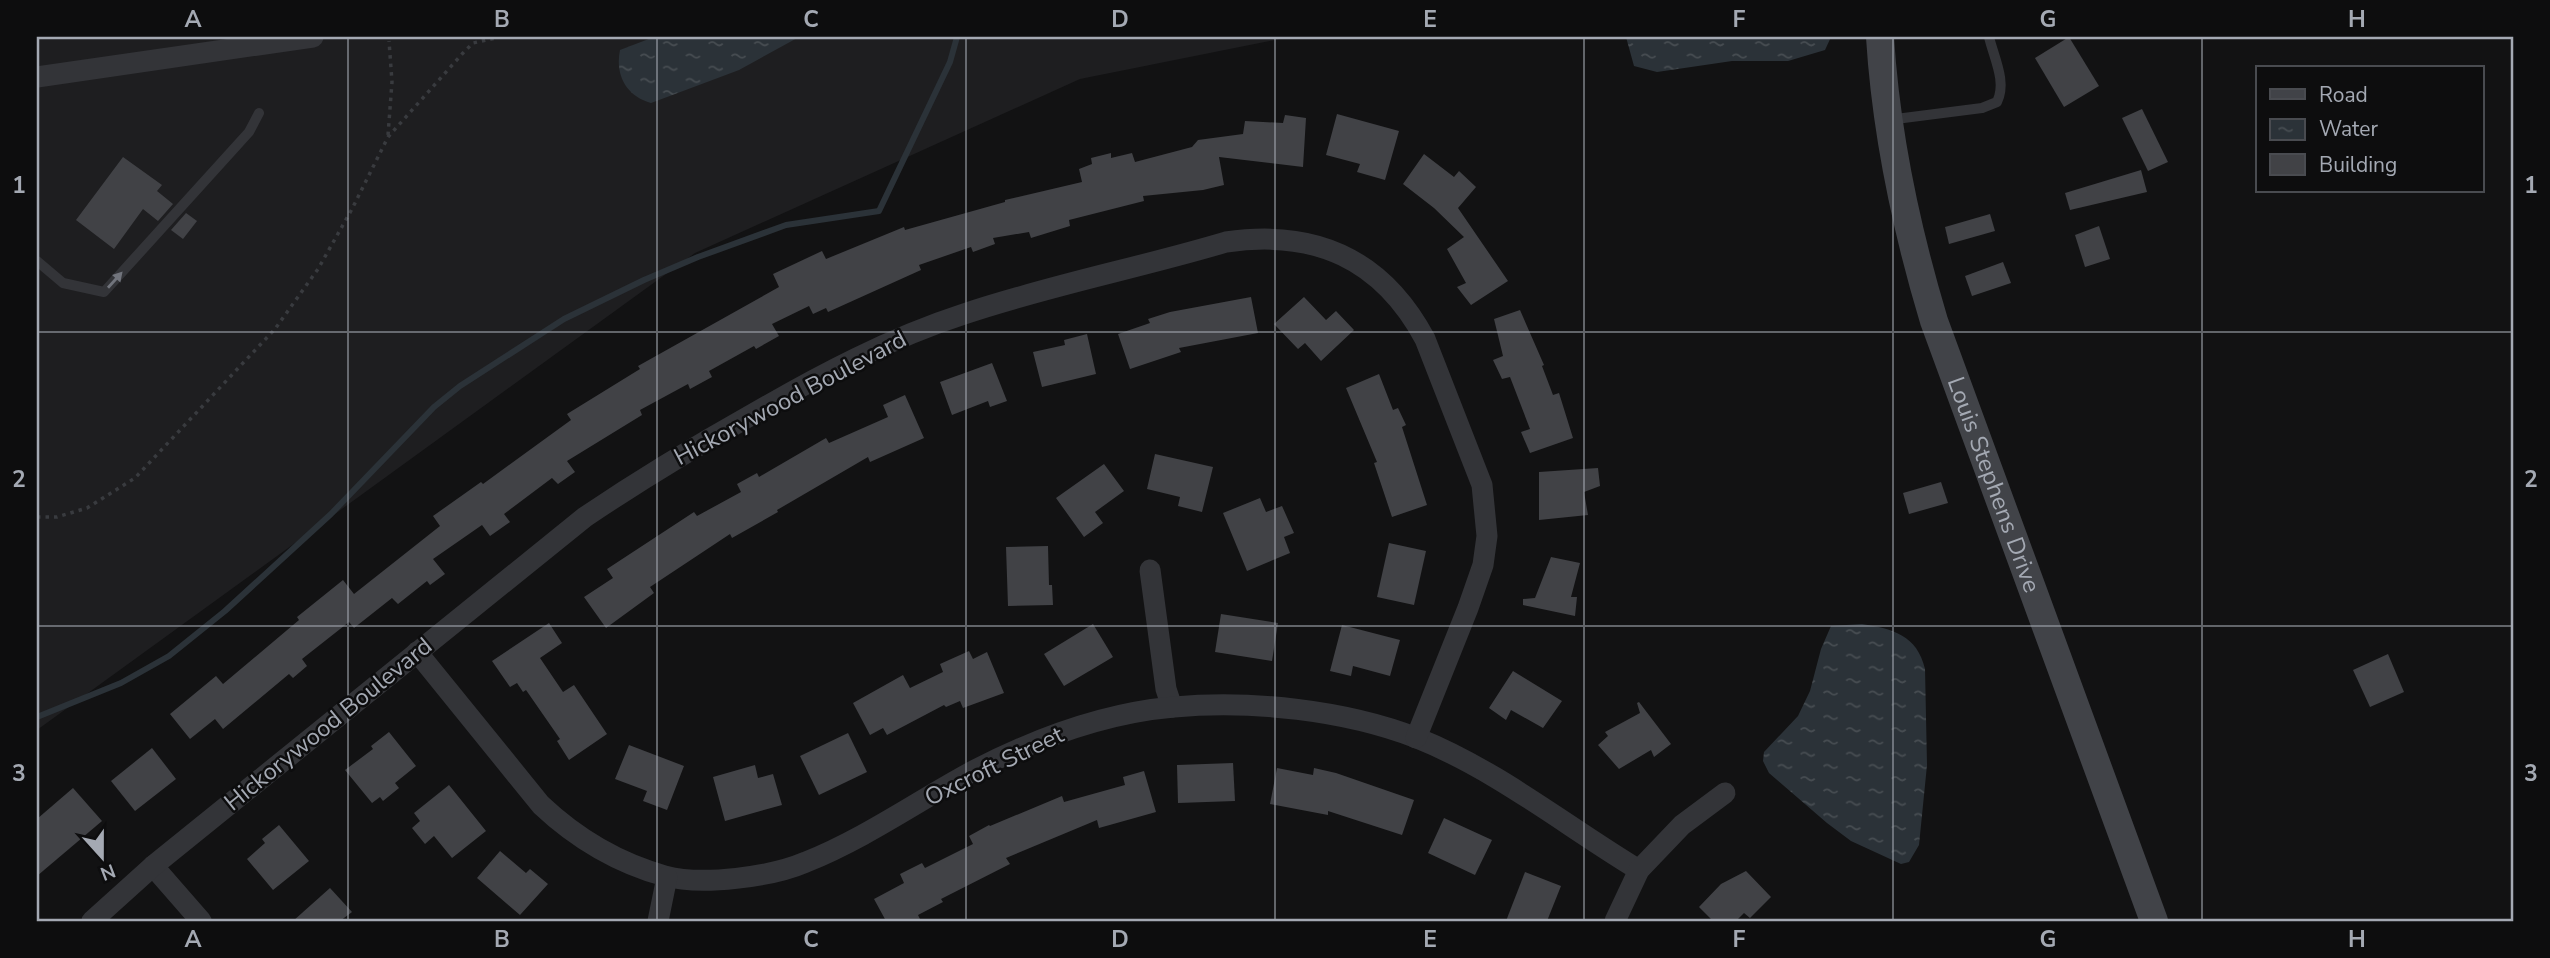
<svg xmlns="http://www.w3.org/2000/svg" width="2550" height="958" viewBox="0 0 2550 958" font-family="'Nunito Sans',sans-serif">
<defs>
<pattern id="water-ripples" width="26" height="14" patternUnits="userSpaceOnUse" patternTransform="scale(1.75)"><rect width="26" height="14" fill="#2b3238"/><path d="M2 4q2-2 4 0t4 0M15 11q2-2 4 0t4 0" fill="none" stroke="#474d52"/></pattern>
</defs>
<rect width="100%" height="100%" fill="#121213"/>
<polygon fill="#1e1e20" points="37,37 1290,37 1080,79 695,253 37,730"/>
<g fill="url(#water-ripples)">
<path d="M654 37H799L739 70 651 103C626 96 615 75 620 50Z"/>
<polygon points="1626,37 1831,37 1825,50 1788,61 1732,61 1657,72 1634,66"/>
<path d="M1862 624C1893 629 1917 635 1925 669L1927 765 1919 845 1909 862 1901 864 1851 841 1827 823 1769 773 1763 761 1764 752 1798 716 1810 691 1821 649 1831 626Z"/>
</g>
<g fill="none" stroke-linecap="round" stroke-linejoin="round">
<polyline stroke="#2b3238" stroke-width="6" points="37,717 121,683 169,656 225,611 331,514 434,407 460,386 564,319 644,280 698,257 786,225 879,211 950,62 957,37"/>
</g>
<g fill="#414246">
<polygon points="2069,37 2099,86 2064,107 2035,58"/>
<polygon points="2142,109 2168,162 2148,171 2122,118"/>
<polygon points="1337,114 1399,131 1385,180 1357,172 1360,164 1326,155"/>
<polygon points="1285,115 1306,118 1303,167 1219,157 1224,185 1203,190 1143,196 1144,201 1069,220 1070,226 1031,238 1029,232 993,238 995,244 973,252 971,247 919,265 921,270 828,312 826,308 813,314 809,306 772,324 779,336 756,349 754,346 709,371 712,377 690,389 688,384 640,410 642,415 567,461 575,472 558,484 552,478 504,514 510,522 490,536 482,525 433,559 445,574 430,585 427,581 398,604 392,598 354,628 349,622 302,659 307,666 293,678 289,674 223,729 215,719 190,739 170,714 216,676 223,684 299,620 297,617 343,580 354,594 440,526 433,516 481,482 483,484 571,420 567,414 640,369 638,366 779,287 773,274 822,251 826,259 904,227 905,230 1005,202 1005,200 1082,182 1079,169 1092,164 1091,158 1111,153 1111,158 1132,153 1135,162 1192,147 1198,140 1243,134 1245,121 1283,123"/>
<polygon points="1424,154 1454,177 1459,171 1476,187 1458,208 1508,281 1471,305 1457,287 1466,283 1447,249 1464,237 1434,208 1403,184"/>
<polygon points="123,157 162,185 157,191 173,204 158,221 143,209 114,249 76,220"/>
<polygon points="2141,170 2147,192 2070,210 2065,193"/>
<polygon points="186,213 197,221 183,239 171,230"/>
<polygon points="1990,214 1995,231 1949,244 1945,227"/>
<polygon points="2099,226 2110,259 2085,267 2075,235"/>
<polygon points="2003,262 2011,283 1972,296 1965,276"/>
<polygon points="1251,297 1258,333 1179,348 1181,352 1130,369 1118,334 1150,323 1148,319 1170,312"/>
<polygon points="1304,297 1326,320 1336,311 1354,330 1321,361 1305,343 1298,349 1274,324"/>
<polygon points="1520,310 1544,365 1542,366 1553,395 1559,393 1573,438 1530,453 1521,432 1530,429 1510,377 1502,379 1493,360 1503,356 1494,319"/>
<polygon points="1087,334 1096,374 1042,387 1033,352 1065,345 1064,340"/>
<polygon points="992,363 1007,401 990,407 988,401 952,415 940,382"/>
<polygon points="1379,374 1393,410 1398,408 1406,425 1402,427 1427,505 1392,517 1374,463 1377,462 1346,388"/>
<polygon points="905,395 924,438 870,462 868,457 777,510 778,512 732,538 730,534 650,587 654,593 606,628 584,597 613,578 607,569 694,512 697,516 741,492 737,484 757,473 759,477 826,438 829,443 888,417 883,405"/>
<polygon points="1155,454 1213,467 1202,512 1178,506 1180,497 1147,489"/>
<polygon points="1104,464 1124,491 1095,512 1103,523 1084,537 1056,498"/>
<polygon points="1598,468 1600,486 1584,492 1588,515 1539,520 1539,472"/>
<polygon points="1941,482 1948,503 1909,514 1903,493"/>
<polygon points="1260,498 1266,512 1282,506 1294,533 1284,537 1290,553 1247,571 1223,513"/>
<polygon points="1389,543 1426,551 1414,605 1377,597"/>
<polygon points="1048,546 1049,585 1052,585 1053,605 1008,606 1006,547"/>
<polygon points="1551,557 1580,563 1571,597 1577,597 1575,616 1523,605 1523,599 1535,598"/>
<polygon points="1221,614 1278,623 1272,661 1215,652"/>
<polygon points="549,623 562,643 540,658 563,692 574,685 607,734 569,760 557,741 560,739 526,690 523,692 517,683 510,687 492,661"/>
<polygon points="1093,624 1113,657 1064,686 1044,654"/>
<polygon points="1342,625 1400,640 1390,676 1353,666 1351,676 1330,671"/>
<polygon points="969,651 973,659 987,652 1004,693 963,708 960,701 946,707 944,705 887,735 883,728 870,735 853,703 903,675 910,688 943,672 940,664"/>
<polygon points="2388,654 2404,692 2370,707 2353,670"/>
<polygon points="1513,671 1562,701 1543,728 1511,710 1506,720 1489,708"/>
<polygon points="1639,702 1671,744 1654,757 1651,750 1619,769 1598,745 1608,736 1605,732 1640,713 1637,703"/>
<polygon points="389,732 416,766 395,783 399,788 383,801 380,797 372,803 345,770 373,749 371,746"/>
<polygon points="848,733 867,772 819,795 800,756"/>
<polygon points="629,745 684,766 667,810 643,801 647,791 615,779"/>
<polygon points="152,748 176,779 135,811 111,781"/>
<polygon points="1233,763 1235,801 1178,803 1177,765"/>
<polygon points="755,765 758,778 773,774 782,805 725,821 713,777"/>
<polygon points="1277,768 1313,775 1314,768 1336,773 1414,800 1402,835 1328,811 1328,815 1270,804"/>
<polygon points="1144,771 1156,812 1099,828 1097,820 1006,858 1010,864 941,899 943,902 918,915 921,921 886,921 874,899 904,883 900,874 922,863 925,868 973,844 969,836 989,825 990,826 1062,796 1064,802 1125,785 1123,777"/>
<polygon points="449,785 486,831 452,858 434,836 425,844 412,828 420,821 414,813"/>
<polygon points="73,788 102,821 37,876 37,819"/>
<polygon points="1444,818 1492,840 1475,875 1428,853"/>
<polygon points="279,825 309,861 273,890 247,859 265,843 262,839"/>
<polygon points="500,851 526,873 530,869 548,884 520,915 477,878"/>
<polygon points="1746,871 1771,897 1750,918 1744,913 1736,921 1713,921 1699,907 1721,884"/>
<polygon points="1525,872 1561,886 1547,921 1506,921"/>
<polygon points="330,888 352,912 340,921 293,921"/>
</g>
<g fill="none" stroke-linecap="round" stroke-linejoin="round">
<g stroke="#393b3f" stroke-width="3.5" stroke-dasharray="3.5 5" stroke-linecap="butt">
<polyline points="388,135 392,82 389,41"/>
<polyline points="37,517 57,517 87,508 135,478 275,329 318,269 352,209 388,137 463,53 473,43 500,37"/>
</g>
<g stroke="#333438" stroke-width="10">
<path d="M1888 120 1982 108 1997 102C2007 82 1994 58 1989 37"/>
<polyline points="37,261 63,283 104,292 249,132 259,113"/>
</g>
<g stroke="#333438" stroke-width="21">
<polyline points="37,77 313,37"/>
<polyline points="1150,570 1166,689 1172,707"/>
<path d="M417 652 541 805C576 838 618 863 665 876 702 886 771 877 806 862 866 838 919 800 975 770 1037 738 1104 713 1174 707 1251 700 1345 710 1417 738 1497 770 1566 826 1639 870"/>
<polyline points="153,866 201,921"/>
<path d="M92 921 153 866 585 517C640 480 696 446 753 414 820 375 890 338 964 314 1050 285 1139 268 1226 242 1315 229 1382 259 1425 339L1482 485 1487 536 1483 565 1468 608 1416 738"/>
<polyline points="658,921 667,877"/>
<polyline points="1615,921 1639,870 1682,825 1725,793"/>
</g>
<path stroke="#414348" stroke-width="28" id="s1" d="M1880 37C1886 134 1906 228 1934 321L2154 921"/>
</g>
<defs><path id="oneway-solid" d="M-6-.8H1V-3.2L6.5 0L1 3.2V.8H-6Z" transform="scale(1.75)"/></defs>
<use fill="#71747c" href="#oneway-solid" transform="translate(115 280) rotate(-48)"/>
<path fill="none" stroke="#a4a9b3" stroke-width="2" stroke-opacity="0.55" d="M348 37V921M657 37V921M966 37V921M1275 37V921M1584 37V921M1893 37V921M2202 37V921M37 332H2513M37 626H2513"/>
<g text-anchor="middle" stroke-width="5" stroke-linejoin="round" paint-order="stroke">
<g font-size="24" fill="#a4a9b3" stroke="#0d0d0e">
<text transform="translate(790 398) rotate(-28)" y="8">Hickorywood Boulevard</text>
<text dy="8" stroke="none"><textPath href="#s1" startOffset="464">Louis Stephens Drive</textPath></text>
<text transform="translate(328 724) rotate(-39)" y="8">Hickorywood Boulevard</text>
<text transform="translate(994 766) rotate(-26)" y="8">Oxcroft Street</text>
</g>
</g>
<rect width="2550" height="958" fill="none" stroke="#0d0d0e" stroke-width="77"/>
<rect x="2256" y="66" width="228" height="126" fill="#0d0d0e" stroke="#494b50" stroke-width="2"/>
<rect x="2270" y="89" width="35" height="10" fill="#414348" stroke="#494b50" stroke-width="2"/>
<text x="2319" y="102" font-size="21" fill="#a4a9b3">Road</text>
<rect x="2270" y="119" width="35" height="21" fill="url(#water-ripples)" stroke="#494b50" stroke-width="2"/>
<text x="2319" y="136" font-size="21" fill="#a4a9b3">Water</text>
<rect x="2270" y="154" width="35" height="21" fill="#414246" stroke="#494b50" stroke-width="2"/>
<text x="2319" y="172" font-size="21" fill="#a4a9b3">Building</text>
<g transform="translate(102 857) rotate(159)" stroke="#0d0d0e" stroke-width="5" paint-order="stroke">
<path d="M0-5L12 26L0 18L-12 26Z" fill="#a4a9b3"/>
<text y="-10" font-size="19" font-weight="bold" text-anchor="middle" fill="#a4a9b3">N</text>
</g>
<rect x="38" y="38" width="2474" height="882" fill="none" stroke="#a4a9b3" stroke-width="2.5"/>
<g font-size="23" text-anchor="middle" font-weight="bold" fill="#a4a9b3">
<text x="193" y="27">A</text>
<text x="502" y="27">B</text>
<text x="811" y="27">C</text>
<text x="1120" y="27">D</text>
<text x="1430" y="27">E</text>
<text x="1739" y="27">F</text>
<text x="2048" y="27">G</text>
<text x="2357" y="27">H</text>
<text x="19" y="193">1</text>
<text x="2531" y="193">1</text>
<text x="19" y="487">2</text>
<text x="2531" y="487">2</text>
<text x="19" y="781">3</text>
<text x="2531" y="781">3</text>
<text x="193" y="947">A</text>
<text x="502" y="947">B</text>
<text x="811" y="947">C</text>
<text x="1120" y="947">D</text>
<text x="1430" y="947">E</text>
<text x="1739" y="947">F</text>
<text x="2048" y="947">G</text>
<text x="2357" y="947">H</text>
</g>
</svg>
